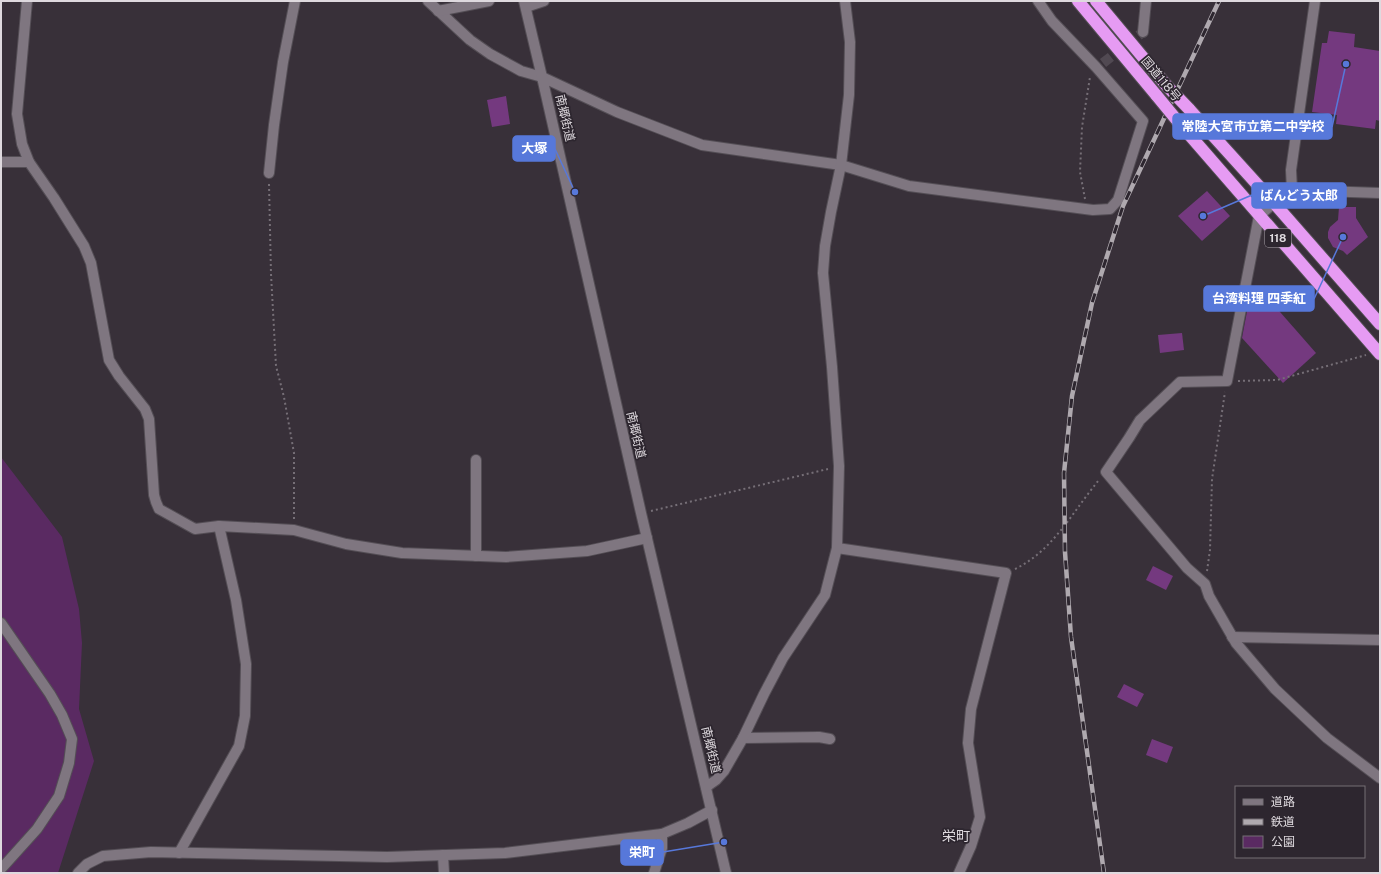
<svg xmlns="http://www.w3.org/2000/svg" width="1381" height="874" viewBox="0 0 1381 874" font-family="'Public Sans','Noto Sans JP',sans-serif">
<rect width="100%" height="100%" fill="#383039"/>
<polygon fill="#5a2a62" points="1,457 62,537 79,609 82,643 79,709 94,761 58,873 1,873"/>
<g fill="#74397f">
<polygon points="1329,31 1355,34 1354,47 1380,51 1380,121 1376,120 1375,129 1336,124 1337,115 1312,112 1322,43 1327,43"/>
<polygon points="506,96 510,124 492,127 487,100"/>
<polygon points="1207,191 1230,216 1202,241 1178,216"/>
<polygon points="1339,207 1356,207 1356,218 1368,237 1347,255 1343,251 1333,247 1328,238 1328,232 1330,227 1338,220"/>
<polygon points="1260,289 1316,353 1283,383 1242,338 1249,301"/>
<polygon points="1182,333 1184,350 1160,353 1158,335"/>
<polygon points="1153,566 1173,576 1166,590 1146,580"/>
<polygon points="1124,684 1144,694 1137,707 1117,697"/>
<polygon points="1152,739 1173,747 1167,763 1146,755"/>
</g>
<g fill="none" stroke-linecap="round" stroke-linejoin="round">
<polyline stroke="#514952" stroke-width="10" stroke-dasharray="10 5" stroke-linecap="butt" points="1103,63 1143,32"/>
<g stroke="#544e55" stroke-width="12">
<g id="minor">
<polyline points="27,1 17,114 22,144 29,162 54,198 84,246 91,263 109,360 119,376 145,409 149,419 154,495 156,502 159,509 195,529 219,526 294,530 346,544 402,553 506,557 587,551 647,538"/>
<polyline points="428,1 470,40 490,54 521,71 542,77 617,112 702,145 841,165 909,186 1093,210 1110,209 1118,200 1143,121 1096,67 1052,21 1038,1"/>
<polyline points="524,1 542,77 641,513 726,873"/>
<polyline points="526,7 544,1"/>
<polyline points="438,11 489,1"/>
<polyline points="1143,32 1146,1"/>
<polyline points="1,162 29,162"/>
<polyline points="269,173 274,125 283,62 295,1"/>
<polyline points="1292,190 1291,170 1315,1"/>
<polyline points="1380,193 1292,190 1274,203 1259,216 1227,381 1180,382 1140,420 1129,438 1106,472 1187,568 1205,584 1209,596 1236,643 1275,689 1327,738 1380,778"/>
<polyline points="837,548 1006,573 971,709 968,743 980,817 971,846 959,873"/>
<polyline points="476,556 476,460"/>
<polyline points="1,623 50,694 62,715 72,739 69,763 59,796 37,829 1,869"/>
<polyline points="1232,637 1380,640"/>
<polyline points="743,738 819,737 830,739"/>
<polyline points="706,787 716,780 724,771 743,738 764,694 783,658 825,595 837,548 839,466 832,367 823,273 825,246 831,212 841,165 849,95 850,42 845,1"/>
<polyline points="179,853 239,746 245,716 246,664 236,600 219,526"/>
<polyline points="443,855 444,873"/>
<polyline points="78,873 87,864 103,856 151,852 387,857 505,853 662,834 688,823 712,810"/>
<polyline points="654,873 662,848 662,834"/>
</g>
</g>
<g stroke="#544e55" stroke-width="14">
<g id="highway">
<polyline points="1078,1 1157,96"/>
<polyline points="1096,1 1166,85"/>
<polyline points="1189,109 1274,203 1380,324"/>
<polyline points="1180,124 1380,354"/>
</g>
</g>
<g stroke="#766f77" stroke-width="2" stroke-dasharray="2 3" stroke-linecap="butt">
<polyline points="269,184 271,274 276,366 284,397 294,453 294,519"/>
<polyline points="1085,199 1080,172 1082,127 1090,77"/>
<polyline points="1238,381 1277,380 1366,355"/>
<polyline points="651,511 828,469"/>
<path d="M1015 569C1053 551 1073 511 1099 480"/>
<polyline points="1207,571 1210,550 1212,479 1225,392"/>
</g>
<use href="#minor" stroke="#7f7680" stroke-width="10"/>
<use href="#highway" stroke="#e69bf3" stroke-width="12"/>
<g stroke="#afa9af" stroke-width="4.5">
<polyline id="rail" points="1104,873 1071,637 1065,552 1064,473 1072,396 1092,303 1123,206 1219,1"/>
</g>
<use href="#rail" stroke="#2d262f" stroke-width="3" stroke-dasharray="9" stroke-linecap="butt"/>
<g stroke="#544e55" stroke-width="14" stroke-linecap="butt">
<g id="highway-bridge">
<polyline points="1166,85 1189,109"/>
<polyline points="1157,96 1180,124"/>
</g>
</g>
<use href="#highway-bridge" stroke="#e69bf3" stroke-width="12"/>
</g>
<g text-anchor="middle" stroke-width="3.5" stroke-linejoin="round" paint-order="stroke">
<rect fill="#2d262f" stroke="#a9a3aa" stroke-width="1" x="1265" y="229" width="26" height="18" rx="3"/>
<g font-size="11" font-weight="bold" fill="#ded9de">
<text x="1278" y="242">118</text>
</g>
<g font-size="12" fill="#ded9de" stroke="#2d262f">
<text transform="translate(1161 79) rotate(50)" y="4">国道118号</text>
<text transform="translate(565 118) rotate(77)" y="4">南郷街道</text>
<text transform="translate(636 435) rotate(77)" y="4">南郷街道</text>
<text transform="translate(711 750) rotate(77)" y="4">南郷街道</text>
</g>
<g font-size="14" fill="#ded9de" stroke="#2d262f">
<text x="956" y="841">栄町</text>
</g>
</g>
<path fill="none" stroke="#5778da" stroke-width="1.5" d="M1346 64L1332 127M575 192L555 149M1203 216L1252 195M1343 237L1314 299M724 842L663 852"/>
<g fill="#5778da" stroke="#2d262f" stroke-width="1.5">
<circle cx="1346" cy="64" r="4"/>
<circle cx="575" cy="192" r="4"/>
<circle cx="1203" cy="216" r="4"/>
<circle cx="1343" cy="237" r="4"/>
<circle cx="724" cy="842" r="4"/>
</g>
<g fill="#5778da" stroke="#5778da" stroke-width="1.5">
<rect x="1173" y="114" width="159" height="25" rx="4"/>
<rect x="513" y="136" width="42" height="25" rx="4"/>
<rect x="1252" y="183" width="94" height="25" rx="4"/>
<rect x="1204" y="286" width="110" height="25" rx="4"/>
<rect x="621" y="840" width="42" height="25" rx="4"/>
</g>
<g font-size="13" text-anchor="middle" font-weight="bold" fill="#fff">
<text x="1253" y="131">常陸大宮市立第二中学校</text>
<text x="534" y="153">大塚</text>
<text x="1299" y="200">ばんどう太郎</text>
<text x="1259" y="303">台湾料理 四季紅</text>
<text x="642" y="857">栄町</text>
</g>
<rect width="1381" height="874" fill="none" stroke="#ded9de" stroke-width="4"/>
<rect x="1235" y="786" width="130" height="72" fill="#2d262f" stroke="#746e75"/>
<rect x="1243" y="799" width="20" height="6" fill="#7f7680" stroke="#746e75"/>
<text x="1271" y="806" font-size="12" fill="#ded9de">道路</text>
<rect x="1243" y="819" width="20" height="6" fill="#afa9af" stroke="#746e75"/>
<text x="1271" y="826" font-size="12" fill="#ded9de">鉄道</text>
<rect x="1243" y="836" width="20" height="12" fill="#5a2a62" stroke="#746e75"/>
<text x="1271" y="846" font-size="12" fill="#ded9de">公園</text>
</svg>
